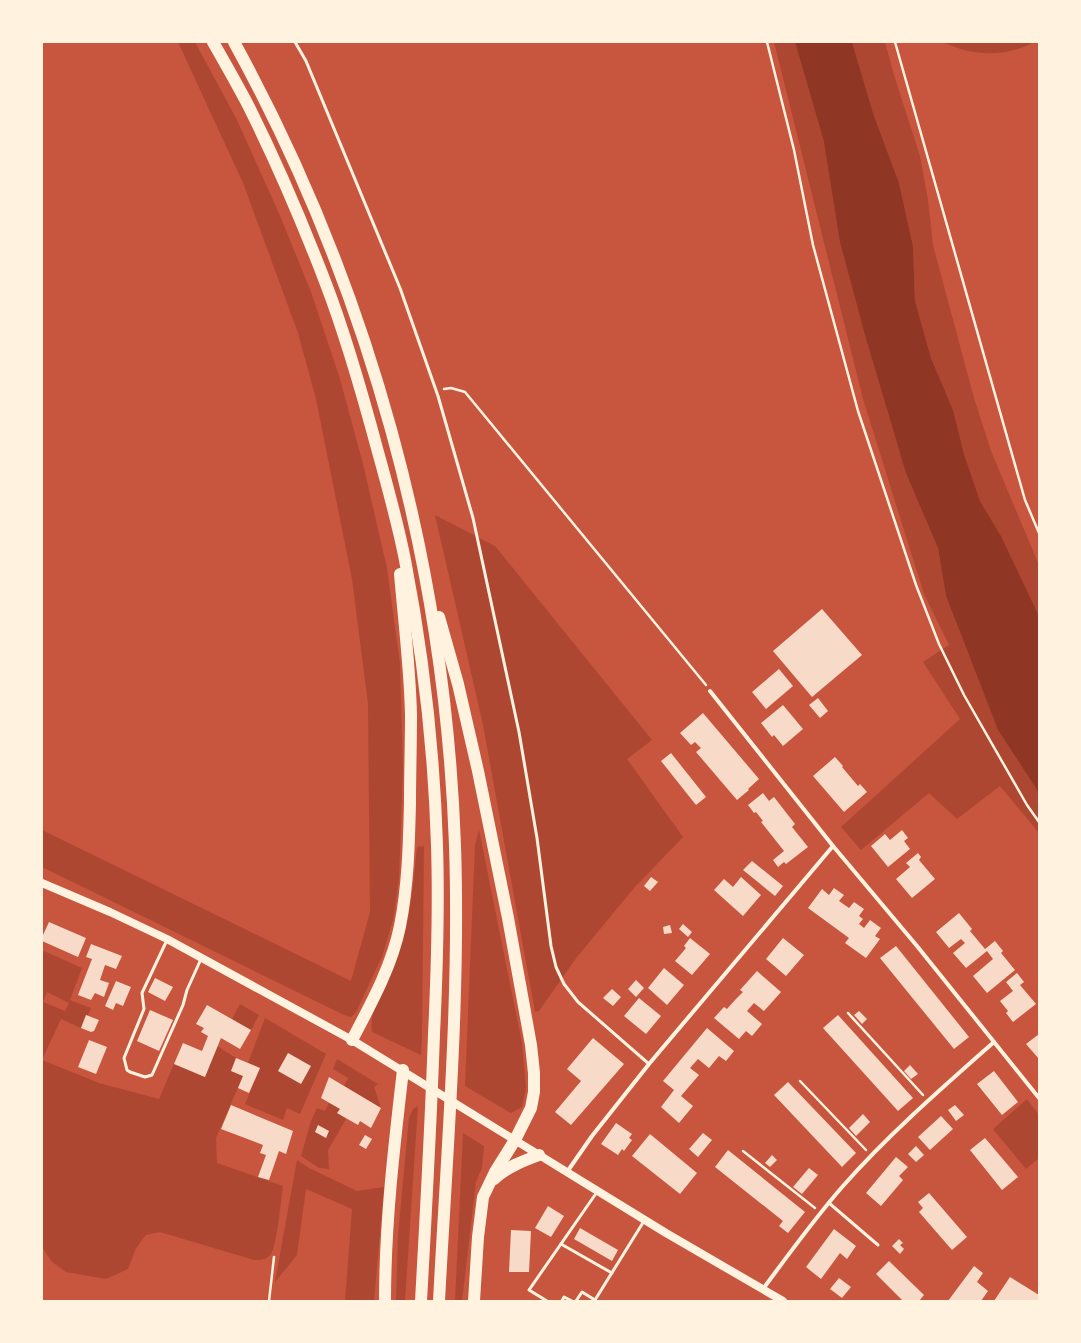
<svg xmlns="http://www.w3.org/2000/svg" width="1081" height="1343" viewBox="0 0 1081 1343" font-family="'Alegreya Sans',sans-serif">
<rect width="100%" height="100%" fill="#c8553d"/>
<g fill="#ae4732" fill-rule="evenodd">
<polygon points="178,42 195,42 237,120 281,218 311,292 340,379 363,464 387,568 400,664 403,769 399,879 393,920 382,957 356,1012 351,1017 344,1015 42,867 42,830 351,981 370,912 368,704 352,579 316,399 298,333 243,183"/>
<polygon points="774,42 795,42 824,142 938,548 946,596 998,730 1039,793 1039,833 1000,786 957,819 929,793 861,850 841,827 960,719 923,662 949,645 924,594 863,399"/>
<polygon points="852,42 885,42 894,75 920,156 928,200 933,245 974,398 991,451 1039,565 1039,616 1001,536 980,501 964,454 953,410 931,358 915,301 913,246 899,183 874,116"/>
<path d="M944 42H1034C1008 57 971 57 944 42Z"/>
<polygon points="435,515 495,546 652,740 627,759 683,837 634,888 577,957 539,1011 535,1012 483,725"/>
<polygon points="479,830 522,1043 526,1088 522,1107 511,1113 465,1086 475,845"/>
<path d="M424 846 422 1037 421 1055 372 1032C369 1013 379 1000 387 983 409 938 412 896 417 847Z"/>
<path d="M44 951 82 968 70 1000 91 1008 88 1015H86L81 1028 61 1019 42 1060 99 1083 159 1099 174 1064 204 1077 217 1046 236 1058 231 1071 243 1076 216 1138 217 1163 283 1186C281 1199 277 1245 271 1254 266 1260 261 1260 254 1260L160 1232 146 1235 136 1248 128 1269 106 1279 66 1272 52 1262 42 1247V955ZM47 992 69 1003 65 1011 43 1002Z"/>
<polygon points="240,1004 259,1015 251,1030 232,1019"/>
<polygon points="265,1018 326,1054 300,1114 287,1108 283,1120 245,1104 260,1068 248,1063"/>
<polygon points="337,1059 378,1084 374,1087 381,1108 344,1086 348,1078 333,1069"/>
<polygon points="1027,1099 1039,1115 1039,1158 1026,1169 993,1129"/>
<polygon points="329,1103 340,1109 338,1113 346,1119 328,1150 329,1169 319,1168 301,1156 311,1121 317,1108 325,1111"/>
<polygon points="418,1106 405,1301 396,1301 398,1235 409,1118 413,1109"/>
<polygon points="463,1133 484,1146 482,1168 476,1182 462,1301 455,1301"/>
<polygon points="297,1160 309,1168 357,1191 384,1187 374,1301 345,1301 352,1209 306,1189 297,1255 275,1282"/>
</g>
<polygon fill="#8f3625" points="795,42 852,42 874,116 899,183 913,246 915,301 931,358 953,410 964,454 980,501 1001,536 1039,616 1039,793 998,730 946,596 938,548 906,473 865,335 840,242 824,142"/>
<g fill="#f7dbc8">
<polygon points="822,609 862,655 812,697 773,651"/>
<polygon points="779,669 793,686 766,709 752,692"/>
<polygon points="818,698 828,711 820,718 809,705"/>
<polygon points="783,705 803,729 783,746 774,735 772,737 761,723"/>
<polygon points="703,713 759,779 748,789 749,790 737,800 696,752 701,748 695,742 691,745 680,733"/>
<polygon points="671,753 706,797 696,805 661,761"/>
<polygon points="835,757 843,766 842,767 858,786 860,784 867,792 844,812 813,776"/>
<polygon points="763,793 769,801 774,797 795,824 792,827 808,847 786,864 784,862 778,867 773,860 784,851 761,822 763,821 756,812 754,813 748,805"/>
<polygon points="902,830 908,838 904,841 910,849 888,867 871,846 885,834 890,840"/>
<polygon points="918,853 921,857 919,860 935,879 912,898 896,879 910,867 906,863"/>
<polygon points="752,861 783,886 775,896 743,870"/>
<polygon points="651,877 658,882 650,891 644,886"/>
<polygon points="741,877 761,895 743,916 714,890 724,879 733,887"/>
<polygon points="834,888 844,895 839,901 849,908 854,902 864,909 859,916 863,919 859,924 864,928 870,920 881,928 875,936 880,939 866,958 845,943 849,938 808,908 822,889 829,895"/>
<polygon points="959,913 972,929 970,931 985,949 995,941 1003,951 1001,953 1015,970 987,993 973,976 993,959 987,951 966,968 953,953 965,943 961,939 949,948 936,932"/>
<polygon points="49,922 86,938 78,957 42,941 42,934 43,935"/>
<polygon points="683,924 692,932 688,937 679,929"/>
<polygon points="670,925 672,933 664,934 663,927"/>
<polygon points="690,938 710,954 692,975 675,961 686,948 684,946"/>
<polygon points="783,938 804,955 786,976 766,959"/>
<polygon points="91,944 122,956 116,969 105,965 100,980 109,983 104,997 95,993 91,1000 78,995 92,959 86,957"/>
<polygon points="896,946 969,1037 954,1049 880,958"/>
<polygon points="664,968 684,985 667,1005 648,988"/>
<polygon points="757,971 781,992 764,1011 754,1003 747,1011 762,1024 752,1036 746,1031 739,1039 714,1018 724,1007 727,1009 735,1000 743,992 740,990"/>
<polygon points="1017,973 1024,982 1020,985 1036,1004 1013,1022 1006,1013 1008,1011 1000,1001 1013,991 1006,982"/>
<polygon points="155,978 173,987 165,1001 148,992"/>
<polygon points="636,980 644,988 636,997 628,989"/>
<polygon points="116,981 131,987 123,1006 116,1003 113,1010 105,1006"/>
<polygon points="612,989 621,997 613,1006 603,998"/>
<polygon points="639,998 661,1016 646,1034 624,1016"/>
<polygon points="207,1005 251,1030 240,1049 221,1038 205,1077 174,1064 183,1043 202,1051 208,1036 201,1032 204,1028 196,1024"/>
<polygon points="150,1010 173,1020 159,1051 137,1041"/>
<polygon points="859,1011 867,1019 862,1024 854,1015"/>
<polygon points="86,1015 99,1020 94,1031 91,1032 81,1028"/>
<polygon points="838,1015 913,1098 898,1111 823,1028"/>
<polygon points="707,1028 734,1051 726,1061 719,1056 709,1068 698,1059 690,1068 699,1075 681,1096 693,1106 679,1123 661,1107 674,1090 663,1081"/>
<polygon points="1039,1034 1039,1059 1026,1044"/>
<polygon points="593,1038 624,1064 571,1125 555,1112 581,1081 567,1069"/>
<polygon points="89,1040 107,1047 96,1074 78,1067"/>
<polygon points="288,1053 311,1066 301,1084 278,1071"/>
<polygon points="236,1058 260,1068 249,1093 238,1088 243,1076 231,1071"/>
<polygon points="910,1065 918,1074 911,1079 904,1071"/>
<polygon points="994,1071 1018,1102 1002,1115 977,1084"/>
<polygon points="329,1077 381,1108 371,1128 360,1121 358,1125 337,1113 340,1109 321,1098"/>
<polygon points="788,1082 856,1153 842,1167 774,1095"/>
<polygon points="231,1105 293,1131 286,1154 279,1151 269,1180 258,1177 266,1155 260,1153 263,1145 221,1129"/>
<polygon points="955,1105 964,1115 956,1121 948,1110"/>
<polygon points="863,1114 870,1122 856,1136 849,1128"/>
<polygon points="941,1116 953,1129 930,1150 918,1137"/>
<polygon points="616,1123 632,1134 629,1138 632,1140 624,1151 622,1149 618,1155 601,1144"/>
<polygon points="318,1125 329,1131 326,1138 315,1132"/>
<polygon points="703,1133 712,1140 698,1157 689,1149"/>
<polygon points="650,1134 697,1173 680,1194 632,1156"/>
<polygon points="365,1135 372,1139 366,1149 359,1145"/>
<polygon points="985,1138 1018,1177 1002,1190 970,1150"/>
<polygon points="916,1146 924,1155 916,1162 908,1154"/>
<polygon points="728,1150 805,1212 788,1233 779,1226 783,1221 715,1167"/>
<polygon points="772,1155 777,1160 770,1167 765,1163"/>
<polygon points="896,1157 908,1167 899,1176 903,1180 881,1206 866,1193"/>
<polygon points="809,1168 818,1175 802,1194 793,1187"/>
<polygon points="929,1193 967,1237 952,1250 919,1212 923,1208 918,1202"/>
<polygon points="548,1206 564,1216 551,1237 535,1228"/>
<polygon points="580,1228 618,1250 612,1261 574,1239"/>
<polygon points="834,1229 856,1246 847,1259 840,1253 821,1279 806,1267"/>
<polygon points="511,1230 531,1231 529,1272 509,1272"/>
<polygon points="899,1239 903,1243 900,1245 904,1249 900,1254 892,1246"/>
<polygon points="889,1261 924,1295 919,1301 903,1301 876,1274"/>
<polygon points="974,1266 983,1273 977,1282 988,1291 981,1301 948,1301"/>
<polygon points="1010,1277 1039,1295 1039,1301 994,1301"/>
<polygon points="839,1278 851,1287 842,1298 830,1289"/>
</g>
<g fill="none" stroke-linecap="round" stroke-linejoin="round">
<g stroke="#fff3e0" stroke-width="2.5">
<polyline points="767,42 794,150 813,245 858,411 916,585 939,644 964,695 1027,805 1039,822"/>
<polyline points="895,42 1025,500 1039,533"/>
<polyline points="444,389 451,388 465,392 706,685"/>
<polyline points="848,1013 923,1095"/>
<polyline points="800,1081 866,1150"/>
<polyline points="743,1151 815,1208"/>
<polyline points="269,1301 274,1257"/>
</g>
<g stroke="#fff3e0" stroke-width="3">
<polyline points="295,42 306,61 400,288 438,396 473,518 519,732 537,838 551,946 556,967 564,984 578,1002 649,1064"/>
<polyline points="167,940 142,993 144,1009 124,1058 127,1070 130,1072 145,1077 152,1075 183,1005 187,990 201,959"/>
<polyline points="829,1203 878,1245"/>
<polyline points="561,1244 612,1273"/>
<polyline points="547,1301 529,1290 597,1192"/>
<polyline points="562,1301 564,1297 572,1301"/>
<polyline points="576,1301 582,1292 595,1300 644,1221"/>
</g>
<g stroke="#fff3e0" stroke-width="4">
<polyline points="710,691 833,846 917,946 1039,1098"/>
<polyline points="567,1172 592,1136 649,1064 833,846"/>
<path d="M763 1289C789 1254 814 1219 843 1186 889 1134 942 1088 994 1042"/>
</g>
<polyline stroke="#fff3e0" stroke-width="8" points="42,883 110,912 167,939 352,1040 666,1233 783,1301"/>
<g stroke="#fff3e0" stroke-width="12">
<path d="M213 42C225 63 237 84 248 105 277 163 303 224 326 284 347 339 363 396 378 452 388 488 398 524 405 560 423 653 434 750 437 845 439 908 437 971 434 1034 431 1123 426 1212 421 1301"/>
<path d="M234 42C369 288 445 565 455 845 460 997 447 1149 439 1301"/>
<polyline points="439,617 458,684 478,771 508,918 531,1045 534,1073 534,1092 531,1108 515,1140 495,1172 483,1197 478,1237 474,1301"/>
<path d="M352 1040C371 1004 392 966 400 926 408 886 409 844 410 803 410 774 411 744 411 715 410 668 404 621 400 574"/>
<path d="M494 1179C507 1167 523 1161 539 1155"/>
<path d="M385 1301C385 1224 394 1147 403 1070"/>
</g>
</g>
<rect width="1081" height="1343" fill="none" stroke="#fff3e0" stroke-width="86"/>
</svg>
